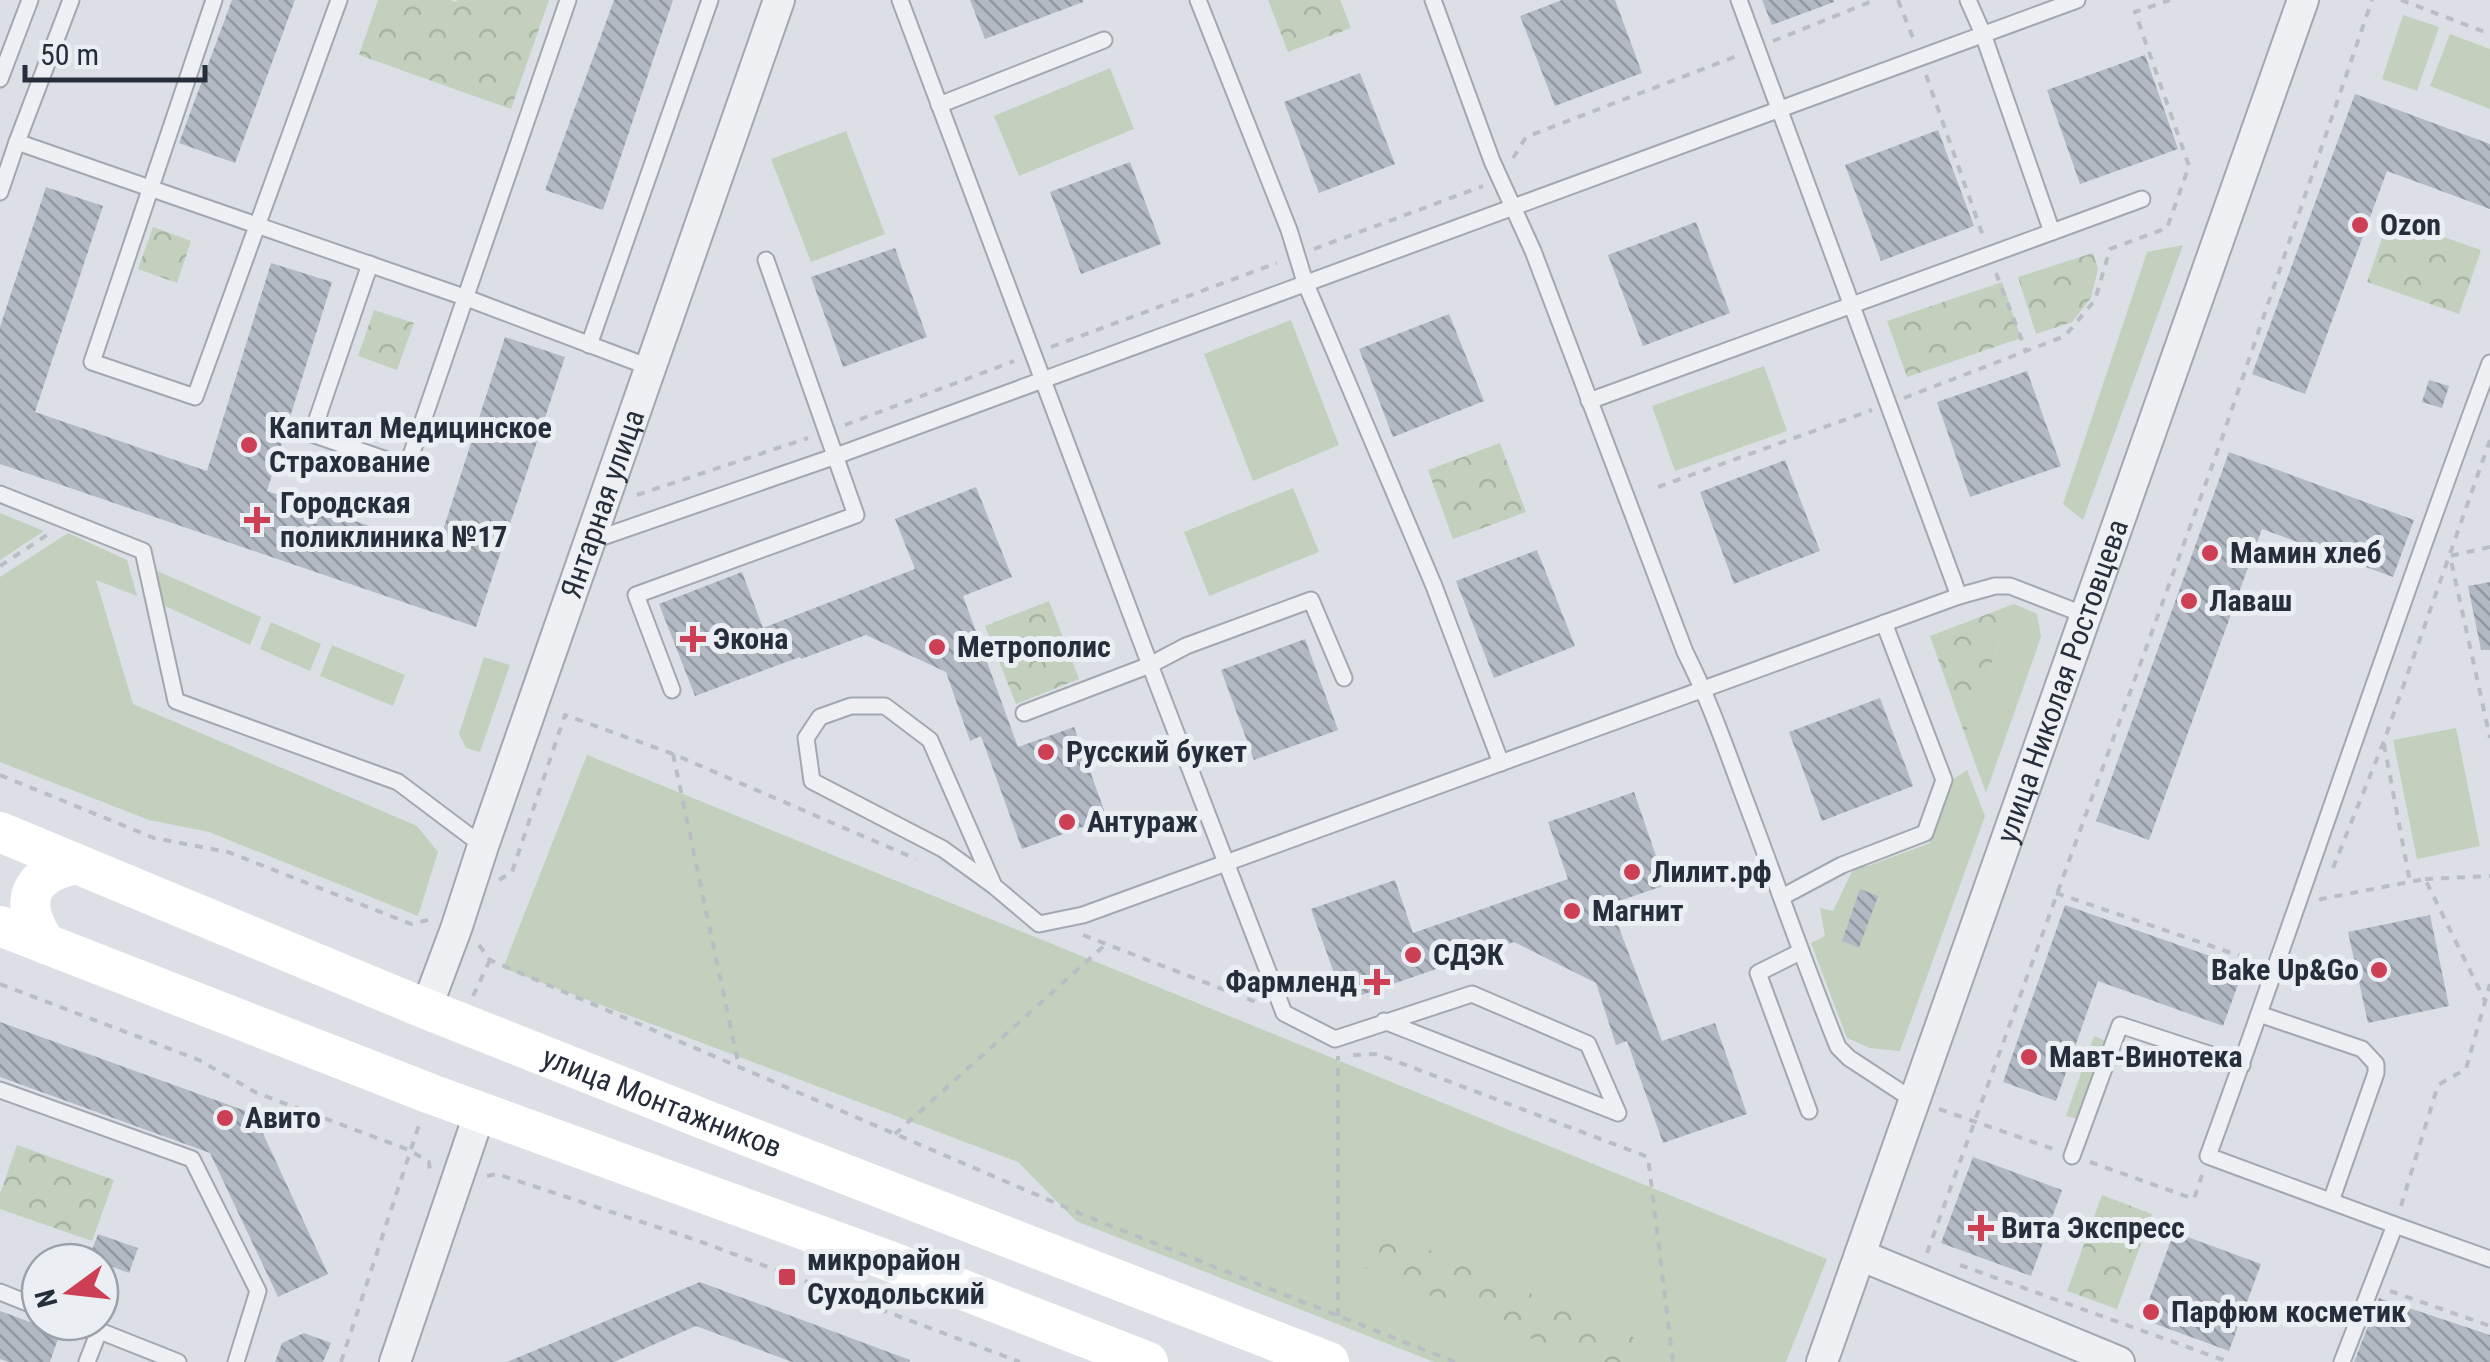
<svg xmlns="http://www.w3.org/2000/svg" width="2490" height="1362" viewBox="0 0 2490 1362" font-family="'Roboto Condensed',sans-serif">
<defs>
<pattern id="forest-crowns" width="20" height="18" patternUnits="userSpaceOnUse" patternTransform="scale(2.5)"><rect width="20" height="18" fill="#c2d0bd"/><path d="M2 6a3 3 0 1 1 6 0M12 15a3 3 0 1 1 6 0" fill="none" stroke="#a7b3a3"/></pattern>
<pattern id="building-back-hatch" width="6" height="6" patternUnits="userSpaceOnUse" patternTransform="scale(2.5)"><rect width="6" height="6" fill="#b3b9c3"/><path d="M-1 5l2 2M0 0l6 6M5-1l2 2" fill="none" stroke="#9197a0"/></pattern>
</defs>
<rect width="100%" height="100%" fill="#dce0e6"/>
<g fill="#c2d0bd">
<polygon points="2403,15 2439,27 2417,91 2382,79"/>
<polygon points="2450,34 2490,49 2490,109 2430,86"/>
<polygon points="1110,68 1134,129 1019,176 994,116"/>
<polygon points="846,131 885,234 811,262 771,159"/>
<polygon points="2183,245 2083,520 2063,504 2147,252"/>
<polygon points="1291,320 1339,445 1253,481 1204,354"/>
<polygon points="1764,366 1787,431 1675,471 1652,406"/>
<polygon points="1293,488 1319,552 1209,596 1184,532"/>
<polygon points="0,513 44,531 0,560"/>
<polygon points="68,533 127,560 137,596 96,580 133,704 417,826 438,852 418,916 209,832 149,820 0,762 0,577"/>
<polygon points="153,569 261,617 250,645 165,606"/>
<polygon points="2014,604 2037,614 2041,637 1986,793 1965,735"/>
<polygon points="271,622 321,644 310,671 260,649"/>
<polygon points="332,645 405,675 393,706 320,676"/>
<polygon points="484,657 510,665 480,752 466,748 459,734"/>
<polygon points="2456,728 2480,846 2417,859 2393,740"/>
<polygon points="587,755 1827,1259 1786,1362 1434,1362 1076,1221 1018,1162 503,968"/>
<polygon points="1967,770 1985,816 1900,1051 1870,1048 1847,1038 1811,943 1825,936 1820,908 1833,911 1855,865 1868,866 1930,843 1949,782"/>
</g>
<g fill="url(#forest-crowns)">
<polygon points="378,0 450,0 456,2 457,0 549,0 511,109 359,55"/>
<polygon points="1268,0 1340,0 1351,28 1288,52"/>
<polygon points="2389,218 2481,250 2459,314 2367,282"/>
<polygon points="153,227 191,241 177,283 138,269"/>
<polygon points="2093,253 2098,269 2091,298 2072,322 2036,334 2018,277"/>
<polygon points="2002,282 2021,338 1907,377 1887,321"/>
<polygon points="374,310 414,323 397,370 358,356"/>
<polygon points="1500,443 1526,512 1453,539 1428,470"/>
<polygon points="1049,601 1079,679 1016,704 985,626"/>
<polygon points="2014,604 1965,735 1930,636"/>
<polygon points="2094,1036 2108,1042 2080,1119 2066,1116"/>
<polygon points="17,1145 114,1180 92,1241 0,1209 0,1194"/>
<polygon points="2102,1195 2152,1214 2117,1309 2067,1291"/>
<polygon points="1380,1229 1640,1340 1631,1362 1586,1362 1364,1267"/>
</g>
<g fill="url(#building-back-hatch)">
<polygon points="232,0 295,0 235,163 179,143"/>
<polygon points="614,0 673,0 603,210 545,190"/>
<polygon points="970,0 1083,0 1083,2 985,39"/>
<polygon points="1562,0 1615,0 1642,73 1555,106 1520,16"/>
<polygon points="1762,0 1834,0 1834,2 1772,25"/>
<polygon points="2145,55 2178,149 2080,184 2047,90"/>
<polygon points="1360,73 1395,164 1319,193 1284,102"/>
<polygon points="2355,94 2490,144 2490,209 2387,171 2305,394 2252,374"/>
<polygon points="1938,130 1974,226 1881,261 1845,165"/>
<polygon points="1130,162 1161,244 1081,274 1050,192"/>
<polygon points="46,187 103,206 35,412 207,471 271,263 332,282 267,491 437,549 505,337 565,357 476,627 0,464 0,327"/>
<polygon points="1696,222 1730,313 1643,346 1608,255"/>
<polygon points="895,248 927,337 843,367 811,277"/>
<polygon points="1449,314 1484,401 1393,437 1359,349"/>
<polygon points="2027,371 2061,466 1970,497 1937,402"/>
<polygon points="2429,380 2449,386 2442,408 2422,402"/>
<polygon points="2229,452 2414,520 2393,577 2262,529 2149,840 2096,821"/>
<polygon points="1785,460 1820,551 1734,584 1700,492"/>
<polygon points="976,487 1012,577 963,596 1018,747 1074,727 1107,818 1022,849 981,736 970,741 946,672 866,635 801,659 800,657 695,696 659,604 742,572 763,628 915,569 895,519"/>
<polygon points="1537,550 1575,646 1494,678 1456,581"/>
<polygon points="2490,582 2490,650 2481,650 2468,586"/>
<polygon points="1305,639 1338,730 1254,760 1221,670"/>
<polygon points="1880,698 1913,786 1822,821 1789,732"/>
<polygon points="1634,792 1666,885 1610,904 1662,1041 1715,1023 1747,1114 1663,1143 1627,1041 1616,1045 1596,983 1514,942 1344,1001 1311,909 1395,880 1413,933 1568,879 1548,822"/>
<polygon points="1860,889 1878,896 1859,948 1842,941"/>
<polygon points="2065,905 2244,968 2223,1026 2098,981 2056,1101 2003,1082"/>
<polygon points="2430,915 2449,1006 2368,1023 2348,932"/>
<polygon points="0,1022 254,1114 328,1274 278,1297 210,1153 0,1077"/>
<polygon points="1973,1157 2062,1190 2031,1276 1941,1243"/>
<polygon points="2174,1232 2261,1264 2229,1351 2142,1319"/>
<polygon points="98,1234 138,1248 129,1273 89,1258"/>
<polygon points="700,1282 910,1360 909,1362 792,1362 696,1326 614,1362 507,1362"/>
<polygon points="2379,1298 2490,1335 2490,1362 2354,1362"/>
<polygon points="0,1311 60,1333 50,1362 8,1362 0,1359"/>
<polygon points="304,1333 331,1343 323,1362 275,1362 282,1343"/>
</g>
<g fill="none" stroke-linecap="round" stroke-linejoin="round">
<g stroke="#a2a7b0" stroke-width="19">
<g id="service">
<polyline points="214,0 92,362 195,397 339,0"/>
<polyline points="900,0 1150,665 1284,1013 1335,1039 1472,994 1588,1044 1618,1113 1384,1021"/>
<polyline points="1198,0 1289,230 1305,282 1434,586 1501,763"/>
<path d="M1433 0 1492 161 1533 251 1685 652C1708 697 1725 746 1743 794 1775 878 1804 963 1838 1047L1849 1058 1913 1100"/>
<polyline points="1739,0 1959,596"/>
<polyline points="0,79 30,0"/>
<polyline points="939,105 1104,40"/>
<polyline points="17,142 71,0"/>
<polyline points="0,192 17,142 464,297 649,367"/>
<polyline points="2052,232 2142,199"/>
<polyline points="370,264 312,434 407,467 568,0"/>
<polyline points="589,345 710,0"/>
<polyline points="1589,401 2052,232 1983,34 1968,0"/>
<polyline points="0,494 143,551 176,701 398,782 483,846"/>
<polyline points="591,541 836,456 2077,0"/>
<polyline points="672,690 636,595 856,515 766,260"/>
<polyline points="1024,713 1150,665 1186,646 1311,600 1344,678"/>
<polyline points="994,886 930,740 885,706 851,706 820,717 806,738 812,781 943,849 994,886 1039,924 1083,915 1959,596 1995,586 2010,586 2085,615"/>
<polyline points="1782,897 1842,865 1925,833 1944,780 1884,623"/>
<polyline points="1800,952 1758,973 1809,1111"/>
<polyline points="2259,1014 2362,1049 2376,1064 2376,1073 2331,1201"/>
<polyline points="0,1090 192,1159 258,1291 236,1362"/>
<polyline points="2072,1156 2120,1025 2242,1065"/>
<polyline points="2395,1225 2490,1259"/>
<polyline points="0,1292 40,1308"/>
<polyline points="77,1322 178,1362"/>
<polyline points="87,1362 99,1331"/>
<path d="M2342 1362 2395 1225 2208 1156C2304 893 2391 626 2490 363"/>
</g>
</g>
<g stroke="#a2a7b0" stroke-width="34">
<g id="minor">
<path id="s1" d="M426 1009 456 929 483 846 779 0"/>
<polyline points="1860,1255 2119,1362"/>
<polyline points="395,1362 480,1112"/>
<path id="s2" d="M1822 1362 2303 0"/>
</g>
</g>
<g stroke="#babec4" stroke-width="4" stroke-dasharray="8 8" stroke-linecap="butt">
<polyline points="1898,0 1913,38"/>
<polyline points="2401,0 2490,34"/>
<polyline points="1773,41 1875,0"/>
<polyline points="1926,75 1983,236"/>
<polyline points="1513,158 1526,137 1737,56"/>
<polyline points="1314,249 1483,186"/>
<polyline points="1996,273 2026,351"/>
<polyline points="1051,347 1277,263"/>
<polyline points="1904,398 2065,336 2095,300 2110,249 2167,228 2189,166 2135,12 2170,0"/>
<polyline points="845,425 1014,361"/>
<polyline points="1658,487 1872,410"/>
<polyline points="637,495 808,438"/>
<polyline points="2490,547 2450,556 2490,738"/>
<polyline points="0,566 50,533"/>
<polyline points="2384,744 2410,882"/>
<polyline points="673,754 739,1067"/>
<polyline points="0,775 154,838 228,852 411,924 432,919"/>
<polyline points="2333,868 2384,741 2490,440"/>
<polyline points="2425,879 2490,876"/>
<polyline points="499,880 512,872 565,715 673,754 916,859"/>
<polyline points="2056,893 2255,961"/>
<polyline points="2320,901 2321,899 2425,879 2485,1001"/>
<polyline points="1083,935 1261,1004"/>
<polyline points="479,945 490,960 1086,1216 1455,1362"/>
<polyline points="0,984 199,1060 257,1093 409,1150 429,1162 430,1172"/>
<polyline points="473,996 490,960"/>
<polyline points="1353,1055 1377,1054 1648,1157 1673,1362"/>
<polyline points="1939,1109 2053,1149"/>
<polyline points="895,1134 1106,944"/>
<polyline points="2090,1162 2194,1199 2202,1175"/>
<polyline points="487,1176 497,1174 699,1241 1020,1362"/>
<polyline points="2401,1206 2438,1085 2466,1069 2490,984"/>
<polyline points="1927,1253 2220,444 2372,0"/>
<polyline points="1960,1265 2229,1362"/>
<polyline points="2390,1291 2490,1326"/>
<polyline points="1338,1316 1338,1056"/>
<polyline points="341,1362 419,1125"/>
</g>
<use href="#service" stroke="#eef0f4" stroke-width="15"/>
<use href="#minor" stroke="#eef0f4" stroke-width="30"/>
<g stroke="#fff" stroke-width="40">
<path id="s3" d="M0 832 426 1009 716 1124 1329 1362"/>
<polyline points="0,926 431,1094 887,1260 1148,1362"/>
<path d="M46 944C18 903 27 874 77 864"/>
</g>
</g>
<g fill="#cd3f54" stroke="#ebeff4" stroke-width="4">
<circle cx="2360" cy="225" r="10"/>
<circle cx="249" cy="445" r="10"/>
<path d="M252 505h10v10h10v10h-10v10h-10v-10h-10v-10h10z"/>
<circle cx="2210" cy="553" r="10"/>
<circle cx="2189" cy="601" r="10"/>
<path d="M688 624h10v10h10v10h-10v10h-10v-10h-10v-10h10z"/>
<circle cx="937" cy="647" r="10"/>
<circle cx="1046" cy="752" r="10"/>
<circle cx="1067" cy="822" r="10"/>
<circle cx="1632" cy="872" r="10"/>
<circle cx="1572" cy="911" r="10"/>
<circle cx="1413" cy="955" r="10"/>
<circle cx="2379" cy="970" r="10"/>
<path d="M1372 967h10v10h10v10h-10v10h-10v-10h-10v-10h10z"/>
<circle cx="2029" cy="1057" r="10"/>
<circle cx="225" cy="1118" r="10"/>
<path d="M1976 1213h10v10h10v10h-10v10h-10v-10h-10v-10h10z"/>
<rect x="777" y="1267" width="20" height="20" rx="5"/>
<circle cx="2151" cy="1312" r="10"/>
</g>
<g text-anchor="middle" stroke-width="10" stroke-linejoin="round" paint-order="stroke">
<g font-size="30" font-weight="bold" fill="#262e3c" stroke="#ebeff4" text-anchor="start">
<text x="2380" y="235">Ozon</text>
<text x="269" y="438">Капитал Медицинское<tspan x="269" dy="34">Страхование</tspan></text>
<text x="280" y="513">Городская<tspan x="280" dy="34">поликлиника №17</tspan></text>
<text x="2230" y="563">Мамин хлеб</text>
<text x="2209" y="611">Лаваш</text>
<text x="713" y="649">Экона</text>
<text x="957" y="657">Метрополис</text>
<text x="1066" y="762">Русский букет</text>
<text x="1087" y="832">Антураж</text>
<text x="1652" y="882">Лилит.рф</text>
<text x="1592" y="921">Магнит</text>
<text x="1433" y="965">СДЭК</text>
<text x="2359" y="980" text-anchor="end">Bake Up&amp;Go</text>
<text x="1357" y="992" text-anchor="end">Фармленд</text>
<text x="2049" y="1067">Мавт-Винотека</text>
<text x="245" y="1128">Авито</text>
<text x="2001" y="1238">Вита Экспресс</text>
<text x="807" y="1270">микрорайон<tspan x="807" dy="34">Суходольский</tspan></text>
<text x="2171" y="1322">Парфюм косметик</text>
</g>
<g font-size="30" fill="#262e3c" stroke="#ebeff4">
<text dy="10" stroke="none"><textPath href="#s1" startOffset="535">Янтарная улица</textPath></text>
<text dy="10" stroke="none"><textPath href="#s2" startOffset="722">улица Николая Ростовцева</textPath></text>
<text dy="10" stroke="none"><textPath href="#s3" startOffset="715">улица Монтажников</textPath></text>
</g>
</g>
<g transform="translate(70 1292) rotate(255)"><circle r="48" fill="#ebeff4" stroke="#9ca2aa" stroke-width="2.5"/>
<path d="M0-8L18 38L0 25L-18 38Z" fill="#cd3f54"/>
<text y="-15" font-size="28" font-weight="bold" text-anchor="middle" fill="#262e3c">N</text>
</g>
<path d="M25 65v15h180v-15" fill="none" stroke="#262e3c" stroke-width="5"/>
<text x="40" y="65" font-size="30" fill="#262e3c" stroke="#ebeff4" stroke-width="8" paint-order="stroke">50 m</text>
</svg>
